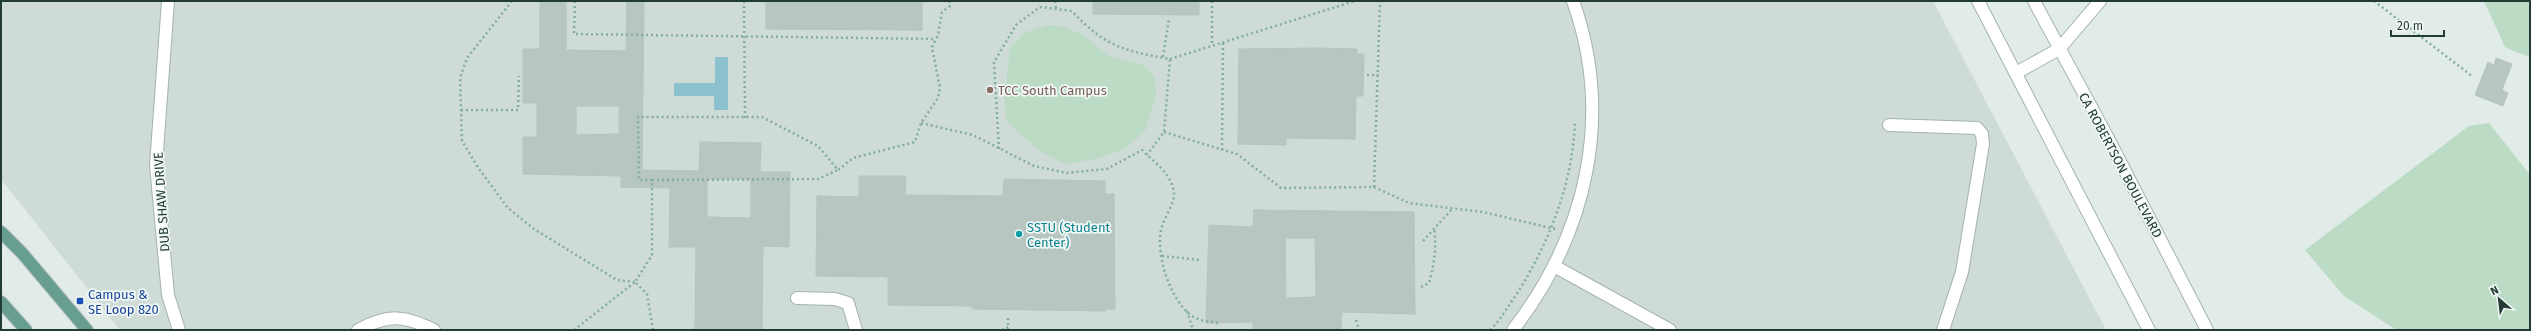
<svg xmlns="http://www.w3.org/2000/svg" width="2531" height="331" viewBox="0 0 2531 331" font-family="'Fira Sans',sans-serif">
<rect width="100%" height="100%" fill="#e1ebe7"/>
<polygon fill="#cfdbd6" points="1,1 1933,1 2106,330 120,330 1,179"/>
<g fill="#bbdbc5">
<polygon points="2484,1 2530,1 2530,55 2526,56 2505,47"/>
<polygon points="1047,25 1064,27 1082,34 1109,56 1143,65 1155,78 1156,95 1145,131 1125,149 1095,159 1065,164 1040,151 1007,122 1004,101 1010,48 1024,33"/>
<polygon points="2489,123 2530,175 2530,330 2395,329 2344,296 2305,250 2469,126"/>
</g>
<polygon fill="#8cc2ce" points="715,57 728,57 728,110 714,110 714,96 674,96 674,83 715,83"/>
<g fill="#b7c6c0" stroke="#b4c4be" fill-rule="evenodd">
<path d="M540 1H566V50L626 51 627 1H644L642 170 699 171 700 142 761 143 760 172H790L789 247 763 246 762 330H695L696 247H669L670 188 621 187V176L523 174V137H537V103H523V49H540ZM576 106H619V134L576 135ZM707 179H751V218L707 217Z"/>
<polygon points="766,1 922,1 922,30 766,29"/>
<polygon points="1093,1 1199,1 1199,15 1093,14"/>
<polygon points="1319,48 1357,49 1357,54 1364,54 1363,96 1356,96 1355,139 1286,138 1286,145 1238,144 1239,49"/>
<polygon points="2496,58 2512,64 2502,90 2508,93 2503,106 2475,95 2488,62 2494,65"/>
<polygon points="859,176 906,176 905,195 1003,196 1004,179 1105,181 1105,194 1114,194 1115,309 1106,309 1106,311 972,309 972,306 888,305 888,277 816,276 817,196 859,197"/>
<path d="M1254 210 1414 212 1415 314 1342 312 1341 330H1253V322L1206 323 1209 225 1253 227ZM1285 238H1315L1316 297 1286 298Z"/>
</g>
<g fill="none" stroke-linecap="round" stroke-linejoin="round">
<g stroke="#a4b3ae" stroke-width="14">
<g id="minor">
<polyline points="168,1 156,165 168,295 179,330"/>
<polyline points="1978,1 2149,330"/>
<polyline points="2034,1 2109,140 2207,330"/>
<polyline points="2016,73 2059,49 2100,1"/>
<polyline points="1889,125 1977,128 1982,134 1983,144 1962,272 1943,330"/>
<polyline points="1554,266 1670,330"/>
<polyline points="797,298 835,299 848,303 856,330"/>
<path d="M358 330C388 314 404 315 434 330"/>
<path d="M1513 330C1587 234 1614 116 1573 1"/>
</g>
</g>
<g stroke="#c1c8c6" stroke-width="14">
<g id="major">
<polyline points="1,232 22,253 87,330"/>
<polyline points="1,302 26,330"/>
</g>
</g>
<g stroke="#83ada1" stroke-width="2.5" stroke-dasharray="2 3" stroke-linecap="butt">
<polyline points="512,1 467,58 460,78 462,141 479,169 508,208 534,229 617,280 635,282"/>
<polyline points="575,1 574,34 936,39"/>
<polyline points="744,1 745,118"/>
<polyline points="1055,1 1056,9"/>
<polyline points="1212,1 1212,46"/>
<polyline points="2374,1 2472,76"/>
<polyline points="1163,57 1169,19"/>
<polyline points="1170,59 1355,1"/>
<polyline points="1367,75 1378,75"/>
<polyline points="461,110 518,110 519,76"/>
<path d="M921 123 973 135 1034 166 1067 173 1107 169 1142 150C1154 162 1172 174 1174 193 1175 204 1163 219 1161 230 1156 256 1170 300 1192 316 1200 321 1209 322 1219 323"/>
<polyline points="1164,132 1237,154 1281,188 1374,187 1409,203 1483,212 1555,229"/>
<path d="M999 149 994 62 1016 25 1040 7 1072 11C1104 46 1124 51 1170 59L1164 132 1147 155"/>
<polyline points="1222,150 1223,42"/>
<polyline points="652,180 818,179 838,170"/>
<polyline points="1374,187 1380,1"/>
<polyline points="1423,241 1452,209"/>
<polyline points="1162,256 1200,260"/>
<path d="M1421 287 1429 283C1434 265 1437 247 1434 228"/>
<polyline points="1187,311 1193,330"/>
<polyline points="1356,320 1359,330"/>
<polyline points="574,330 635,282"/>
<polyline points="653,330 647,294 635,282 652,255 652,180 639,180 638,117 762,117 818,146 838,170 853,158 915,142 921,123 938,98 940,88 932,47 938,35 942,12 950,6 949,1"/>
<polyline points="1002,330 1008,327"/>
<polyline points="1008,330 1008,315"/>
<path d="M1490 330C1500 321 1506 309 1514 298 1548 246 1573 184 1575 121"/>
</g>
<use href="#minor" stroke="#fff" stroke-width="12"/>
<use href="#major" stroke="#689e92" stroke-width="12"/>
</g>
<circle fill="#8d6e63" stroke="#f1f8f5" stroke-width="1.5" cx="990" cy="90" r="4"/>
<circle fill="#0f9aa8" stroke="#f1f8f5" stroke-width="1.5" cx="1019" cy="234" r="4"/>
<rect fill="#1a4fb4" stroke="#f1f8f5" stroke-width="1.5" x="76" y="297" width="8" height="8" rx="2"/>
<g text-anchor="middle" stroke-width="3.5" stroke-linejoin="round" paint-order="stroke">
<g font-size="13" fill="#785e54" stroke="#f1f8f5" text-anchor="start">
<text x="998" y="95">TCC South Campus</text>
</g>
<g font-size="13" fill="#223b35" stroke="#f1f8f5">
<text transform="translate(2121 165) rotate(62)" y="5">CA ROBERTSON BOULEVARD</text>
<text transform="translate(161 202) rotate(-94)" y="5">DUB SHAW DRIVE</text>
</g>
<g font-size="13" fill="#0d838f" stroke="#f1f8f5" text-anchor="start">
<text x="1027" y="232">SSTU (Student<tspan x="1027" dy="15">Center)</tspan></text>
</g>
<g font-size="13" fill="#164399" stroke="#f1f8f5" text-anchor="start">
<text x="88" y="299">Campus &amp;<tspan x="88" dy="15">SE Loop 820</tspan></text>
</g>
</g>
<rect width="2531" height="331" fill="none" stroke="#223b35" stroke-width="4"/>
<g transform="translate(2499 299) rotate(332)" stroke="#f1f8f5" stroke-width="3" paint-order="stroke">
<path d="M0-3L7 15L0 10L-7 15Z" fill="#223b35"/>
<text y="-6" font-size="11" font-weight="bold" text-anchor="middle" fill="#223b35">N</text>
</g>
<path d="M2391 30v6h53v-6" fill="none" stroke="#223b35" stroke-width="2"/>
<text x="2397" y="30" font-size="12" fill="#223b35" stroke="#f1f8f5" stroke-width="3" paint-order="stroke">20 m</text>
</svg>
